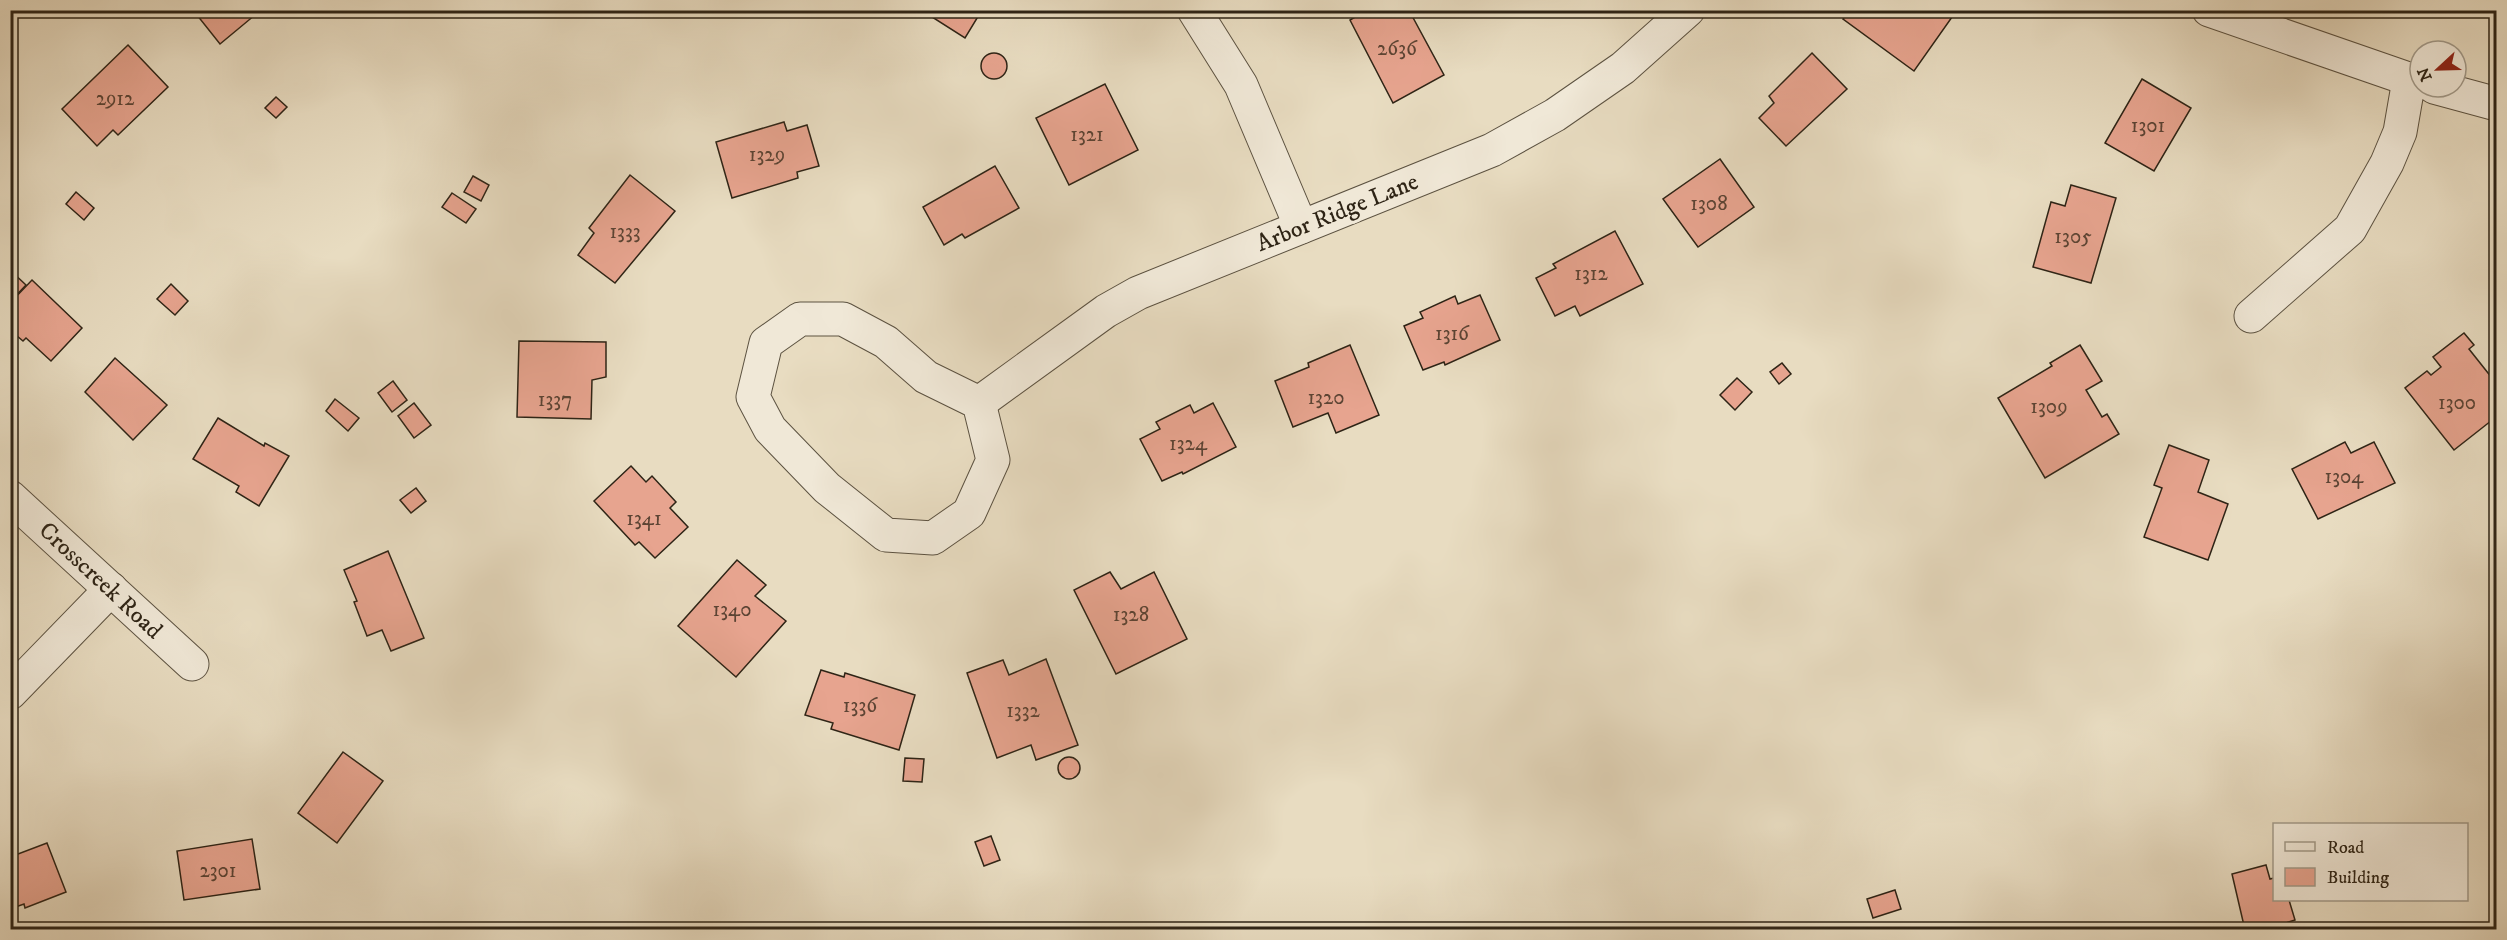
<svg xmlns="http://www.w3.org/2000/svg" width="2507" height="940" viewBox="0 0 2507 940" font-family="'IM FELL DW Pica',serif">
<rect width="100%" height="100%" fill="#e8dcc1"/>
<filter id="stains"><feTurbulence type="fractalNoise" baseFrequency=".00333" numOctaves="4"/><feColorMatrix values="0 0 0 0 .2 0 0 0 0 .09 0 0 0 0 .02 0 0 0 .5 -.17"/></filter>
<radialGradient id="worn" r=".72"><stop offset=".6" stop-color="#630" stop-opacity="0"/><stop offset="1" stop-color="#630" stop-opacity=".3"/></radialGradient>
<g fill="#e7a48f" stroke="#2e2416" stroke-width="1.5">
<polygon points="193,10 261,10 220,44"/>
<polygon points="921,10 982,10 965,38"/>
<polygon points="1367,10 1402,10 1405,17 1411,14 1444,75 1393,103 1350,20"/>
<polygon points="1849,10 1957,10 1914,71 1843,19"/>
<polygon points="128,45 168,87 118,135 113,130 97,146 62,109"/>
<polygon points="1812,53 1847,89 1786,146 1759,118 1774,103 1769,96"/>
<circle cx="994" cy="66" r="13"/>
<polygon points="2142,79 2191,108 2154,171 2105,143"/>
<polygon points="1105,84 1138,150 1069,185 1036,118"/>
<polygon points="276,97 287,107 276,118 265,108"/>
<polygon points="784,122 787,131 807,125 819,166 797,172 798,178 732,198 716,142"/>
<polygon points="1720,159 1754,207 1698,247 1663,199"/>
<polygon points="995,166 1019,208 965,238 962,234 944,245 923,207"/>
<polygon points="630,175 675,211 615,283 578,255 594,233 589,228"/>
<polygon points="473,176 489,185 481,201 464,192"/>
<polygon points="2071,185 2116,198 2091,283 2033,267 2051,202 2065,206"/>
<polygon points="76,192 94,208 84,220 66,204"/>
<polygon points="452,193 476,209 466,223 442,207"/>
<polygon points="1615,231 1643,284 1580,316 1575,306 1555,316 1536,278 1556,268 1553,264"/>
<polygon points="10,270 26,285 10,302"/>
<polygon points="32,280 82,328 51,361 26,338 23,341 10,330 10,303"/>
<polygon points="171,284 188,301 175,315 157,299"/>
<polygon points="1480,295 1500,340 1445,365 1444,362 1423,370 1404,326 1423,318 1420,312 1455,296 1458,304"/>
<polygon points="2464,333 2474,345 2469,349 2496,383 2496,417 2454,450 2405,388 2427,371 2431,375 2441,367 2433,357"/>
<polygon points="519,341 606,342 606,377 592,380 591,419 517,417"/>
<polygon points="1350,345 1379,415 1336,433 1328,413 1293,427 1275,381 1309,367 1308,363"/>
<polygon points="2080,345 2102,381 2086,390 2102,417 2107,414 2119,434 2045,478 1998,398 2052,366 2050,363"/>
<polygon points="115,358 167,405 133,440 85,392"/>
<polygon points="1782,363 1791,374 1779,384 1770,372"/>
<polygon points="1737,378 1752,392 1735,410 1720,395"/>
<polygon points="393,381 407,400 392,412 378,393"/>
<polygon points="335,399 359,418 348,431 326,411"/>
<polygon points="414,403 431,425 414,438 398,416"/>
<polygon points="1213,403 1236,447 1183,474 1182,472 1162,481 1140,439 1160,429 1156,422 1190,405 1194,413"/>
<polygon points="218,418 264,446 265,443 289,456 259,506 236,492 239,486 193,459"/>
<polygon points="2345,442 2351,453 2374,442 2395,483 2318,519 2292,469"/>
<polygon points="2169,445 2209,460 2198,492 2228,504 2208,560 2144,537 2162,488 2154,485"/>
<polygon points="631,466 646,482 652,476 676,502 670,508 688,527 655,558 639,542 635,545 594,501"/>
<polygon points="416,488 426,501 411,513 400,500"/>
<polygon points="388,551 424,638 391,651 382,630 367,636 354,602 357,601 344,570"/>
<polygon points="737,560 766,585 755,596 786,621 736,677 678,626"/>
<polygon points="1110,572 1121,589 1154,572 1187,639 1116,674 1074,590"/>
<polygon points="1046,659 1078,745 1036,760 1031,745 997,758 967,673 1003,660 1009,675"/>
<polygon points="821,670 844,677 845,673 915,695 899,750 831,729 833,723 805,715"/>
<polygon points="343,752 383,781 337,843 298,813"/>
<circle cx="1069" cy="768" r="11"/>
<polygon points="905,758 924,759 922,782 903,781"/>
<polygon points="991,836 1000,860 984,866 975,842"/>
<polygon points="252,839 260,889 184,900 177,851"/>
<polygon points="47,843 66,892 25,908 24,904 10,909 10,857"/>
<polygon points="2266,865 2270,879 2274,878 2274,900 2289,900 2295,920 2263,930 2245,930 2232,874"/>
<polygon points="1895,890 1901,909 1873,918 1867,899"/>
</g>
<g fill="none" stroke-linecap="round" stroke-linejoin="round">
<g stroke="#5c5241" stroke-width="35">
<g id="street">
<polyline points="1194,10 1241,85 1301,227"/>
<polyline points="2209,10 2420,83"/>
<polyline points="2434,87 2493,103"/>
<polyline points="2251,316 2350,229 2387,163 2400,132 2409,80"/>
<polygon points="800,319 843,319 886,342 926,377 979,403 993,460 969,513 933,538 886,535 827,488 770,429 753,397 766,343"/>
<polyline points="979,403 1106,311 1138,293 1492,150 1555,115 1623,68 1688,10"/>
<polyline points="10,497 192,664"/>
<polyline points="10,693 111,589"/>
</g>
</g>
<use href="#street" stroke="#f0e8d7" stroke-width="33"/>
</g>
<g text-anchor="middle" stroke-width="6" stroke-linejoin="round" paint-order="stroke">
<g font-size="21" fill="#5c4434">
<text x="1397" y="55">2636</text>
<text x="115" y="105">2912</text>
<text x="2148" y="132">1301</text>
<text x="1087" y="141">1321</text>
<text x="767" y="161">1329</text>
<text x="1709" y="210">1308</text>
<text x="625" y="238">1333</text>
<text x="2073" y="243">1305</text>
<text x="1591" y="280">1312</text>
<text x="1452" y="340">1316</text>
<text x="1326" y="404">1320</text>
<text x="555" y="406">1337</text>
<text x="2457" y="409">1300</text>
<text x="2049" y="413">1309</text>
<text x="1188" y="450">1324</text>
<text x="2344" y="483">1304</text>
<text x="644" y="525">1341</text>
<text x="732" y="616">1340</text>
<text x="1131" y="621">1328</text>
<text x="860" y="712">1336</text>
<text x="1023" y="717">1332</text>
<text x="218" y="877">2301</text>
</g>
<g font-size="24" fill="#2e2416" stroke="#f0e8d7">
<text transform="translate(1337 212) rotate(-22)" y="8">Arbor Ridge Lane</text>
<text transform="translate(101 580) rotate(43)" y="8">Crosscreek Road</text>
</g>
</g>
<rect width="2507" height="940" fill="none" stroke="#e8dcc1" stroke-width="36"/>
<rect x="12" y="12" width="2483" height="916" fill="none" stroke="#2e2416" stroke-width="3"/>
<rect x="18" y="18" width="2471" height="904" fill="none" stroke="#2e2416" stroke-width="1.5"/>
<rect x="2273" y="823" width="195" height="78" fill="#f0e8d7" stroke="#a29a8a" stroke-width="1.5"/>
<rect x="2285" y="842" width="30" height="9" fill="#f0e8d7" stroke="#a29a8a" stroke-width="1.5"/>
<text x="2327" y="853" font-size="18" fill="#2e2416">Road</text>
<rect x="2285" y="868" width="30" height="18" fill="#e7a48f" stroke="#a29a8a" stroke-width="1.5"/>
<text x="2327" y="883" font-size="18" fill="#2e2416">Building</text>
<g transform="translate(2438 69) rotate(248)"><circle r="28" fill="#f0e8d7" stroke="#a29a8a" stroke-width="1.5"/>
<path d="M0-4.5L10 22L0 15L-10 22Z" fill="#8f2418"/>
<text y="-9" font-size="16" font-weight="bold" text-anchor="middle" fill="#2e2416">N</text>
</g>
<rect width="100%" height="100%" filter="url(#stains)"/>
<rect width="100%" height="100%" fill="url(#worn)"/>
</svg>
